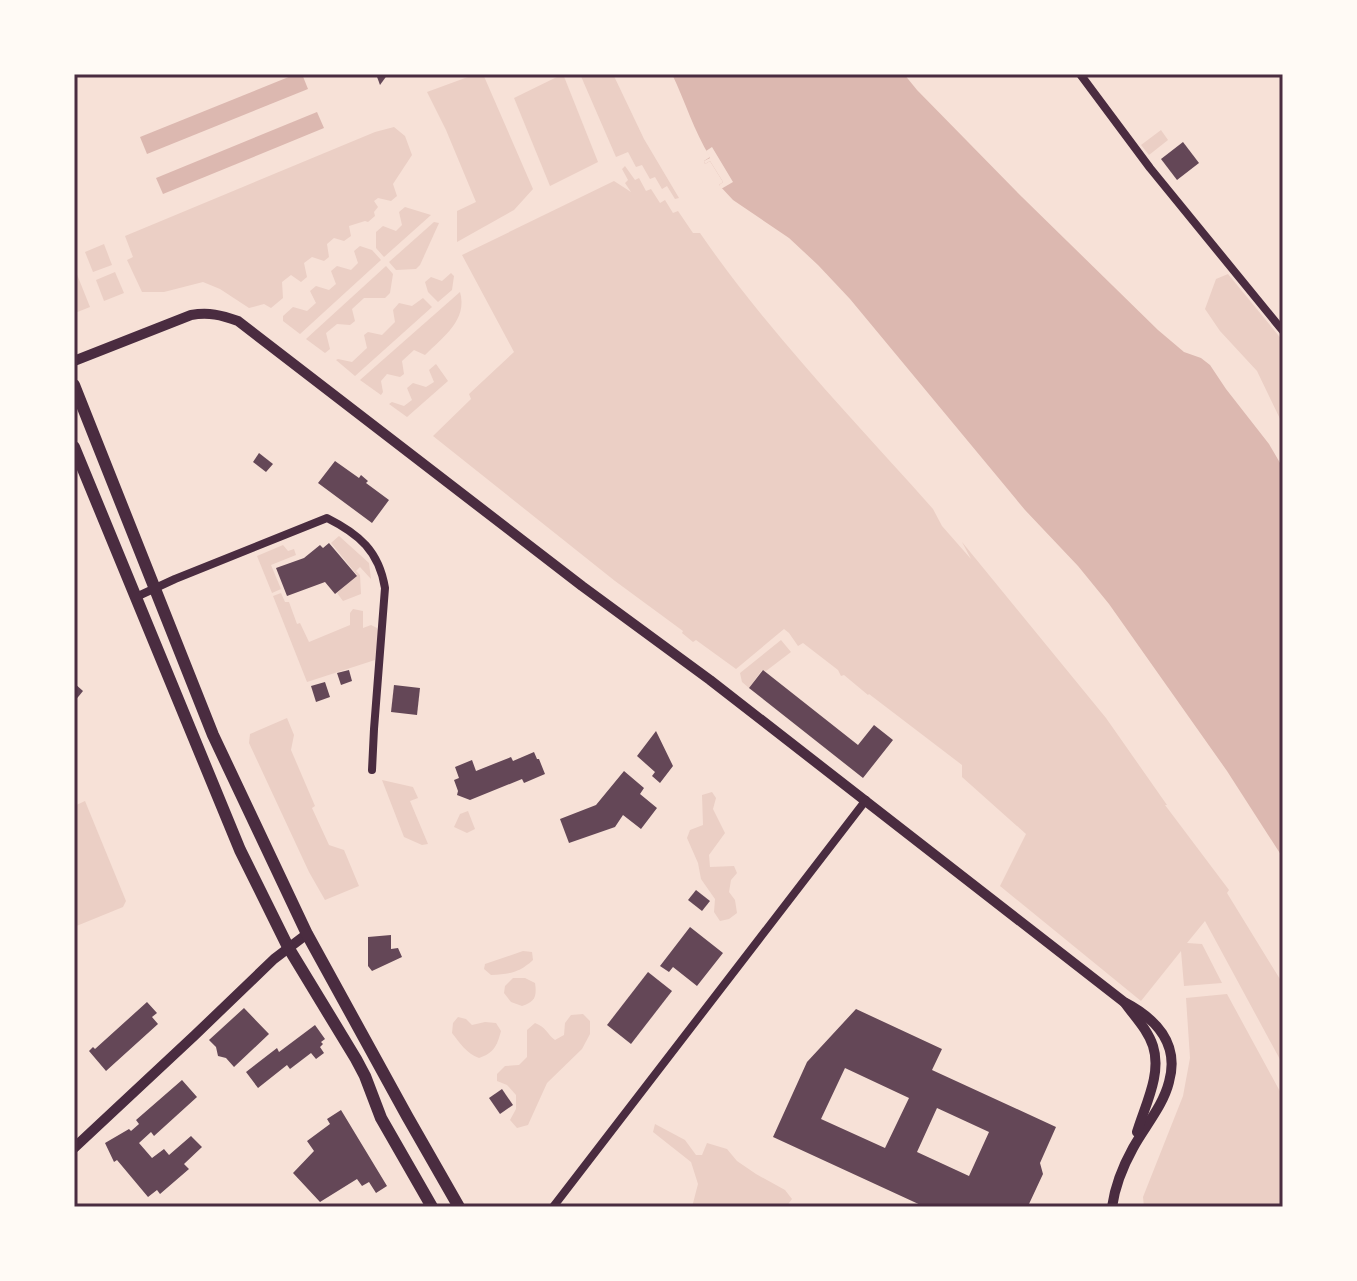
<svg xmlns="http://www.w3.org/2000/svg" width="1357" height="1281" viewBox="0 0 1357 1281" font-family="'IBM Plex Sans',sans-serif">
<rect width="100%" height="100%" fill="#f7e1d7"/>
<g fill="#ebcfc5">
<polygon points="476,74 483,74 533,189 514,210 457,242 457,211 476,202 446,130 427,92"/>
<polygon points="563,74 598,162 550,186 514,98"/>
<polygon points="580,74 613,74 644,139 679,198 675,199 667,186 662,189 655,177 650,179 642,165 636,167 628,152 616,157"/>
<polygon points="394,127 405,136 412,155 393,184 397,196 391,201 378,198 374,201 378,207 374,212 375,216 368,222 365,221 349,226 351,236 344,241 334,238 327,244 329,257 324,261 312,257 304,263 307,277 301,282 291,275 282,282 283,298 271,308 264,304 249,308 220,289 203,282 164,292 142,292 127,260 133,257 125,236 375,132"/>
<polygon points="1161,130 1168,140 1149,155 1141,145"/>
<path d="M625 166 635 180 639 178 646 191 651 189 660 203 665 200 673 213 678 211 693 233H700C768 332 853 419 933 509L942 526 971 559 962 542 1106 718 1167 805H1165L1229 890 1227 893 1283 984V1065L1205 921 1187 943 1202 944 1222 983 1184 986 1181 951 1141 1001 1000 886 1026 834 962 777V765L869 694 868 695 844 675 841 676 838 670 803 643 798 646 789 633 784 629 736 669 696 640 693 642 682 633 683 631 615 581 433 436 471 399 469 394 514 352 462 255 614 181 631 192 625 183 628 180 622 169Z"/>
<polygon points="405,207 431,215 384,257 376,248 376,232 383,226 396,231 402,225 399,212"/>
<polygon points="434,222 439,223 420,265 416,269 396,270 389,262"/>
<polygon points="104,244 112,265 93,272 85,252"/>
<polygon points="360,246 372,250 381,260 300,334 283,321 283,316 293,307 307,311 316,303 310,291 316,286 329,290 336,284 331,271 337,266 351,270 358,263 354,251"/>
<polygon points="386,266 393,274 390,293 385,298 364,298 352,309 355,321 350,325 337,324 326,333 330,349 325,353 306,339"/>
<polygon points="74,267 90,307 75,313 74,311"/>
<polygon points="115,272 124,293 104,301 96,280"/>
<polygon points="451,273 454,276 452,290 438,302 428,292 425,282 431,277 442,281"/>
<polygon points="1228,274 1283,341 1283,425 1257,371 1220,331 1205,309 1216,279"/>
<path d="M460 292C468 320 443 337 425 355L414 350 402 361 404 374 400 377 387 374 381 381 383 392 381 395 360 380Z"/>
<polygon points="423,298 432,307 355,376 336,360 338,359 352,362 367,348 364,335 368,332 382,335 395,322 393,310 399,303 412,306"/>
<polygon points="436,364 448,381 407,417 389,404 392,402 404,406 412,400 407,388 413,383 426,387 434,382 429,370"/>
<polygon points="339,536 369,563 371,579 360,567 356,571 360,575 361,594 343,601 337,593 357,575 331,543"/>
<polygon points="283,545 288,551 294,549 296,555 271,565 281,589 272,593 257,556"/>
<polygon points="281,593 285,602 289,602 297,624 300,623 309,642 350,625 350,613 353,609 363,611 363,628 371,625 377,628 379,632 375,660 307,682 273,596"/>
<polygon points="781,640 791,652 766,671 762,670 749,688 742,682 740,673"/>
<polygon points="287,718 294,735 291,750 315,806 312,808 329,845 344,850 359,886 325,900 309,872 249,743 250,734"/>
<polygon points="382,780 413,787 418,798 410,801 428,844 422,845 404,837"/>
<polygon points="712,792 716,798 713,809 725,833 709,855 710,867 734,866 737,873 731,880 729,892 735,900 737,913 729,919 720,921 714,912 715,899 701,879 698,863 687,838 690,830 703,825 702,795"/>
<polygon points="85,801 126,901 123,907 74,927 74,806"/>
<polygon points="468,811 475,829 467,833 454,827 460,814"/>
<path d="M523 951 532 952 533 960C519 973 509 974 491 975L484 969 485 964Z"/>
<path d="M513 978H525L535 983C537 997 535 1001 522 1006L511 1002 504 993 505 986Z"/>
<polygon points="1227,994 1283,1097 1283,1207 1144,1207 1143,1197 1183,1096 1190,1058 1186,998"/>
<path d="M583 1014 590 1021V1034L582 1049 547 1083 528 1125 517 1128 510 1120 516 1109V1095L507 1085 497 1081V1074L505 1066 519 1065 527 1057V1030L535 1023C546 1027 547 1034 555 1040L564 1035 565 1023 571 1015Z"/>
<path d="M458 1017 466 1019 472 1025 485 1022 496 1023 501 1031C497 1046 494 1053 479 1058 466 1053 460 1043 452 1033L453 1023Z"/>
<polygon points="655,1124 685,1140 696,1155 702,1155 707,1143 727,1149 737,1161 756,1174 785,1190 792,1199 786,1207 692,1207 698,1184 691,1162 653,1132"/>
</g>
<g fill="#dcb8b0">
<polygon points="296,74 302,74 308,89 147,154 140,137"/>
<path d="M672 74H904L917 90 1022 197 1158 330 1184 352 1201 358 1210 365 1226 389 1269 444 1283 468V858L1227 771 1109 604 1078 566 1025 510 850 299 818 265 789 238 733 200 719 185 723 182 710 161 705 164 704 161 710 157C694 131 685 101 672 74Z"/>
<polygon points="317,112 324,128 163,194 156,178"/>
</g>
<polygon fill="#f7e1d7" points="712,147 733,182 721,189 719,185 723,182 710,161 705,164 704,161 710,158 706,151"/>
<g fill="#644757" fill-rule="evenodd">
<polygon points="376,74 388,74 380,85"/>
<polygon points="1183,142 1199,163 1177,180 1161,159"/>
<polygon points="259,453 273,464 266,472 253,462"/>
<polygon points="335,461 359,478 361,475 368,481 366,483 389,500 372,523 318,483"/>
<polygon points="329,543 357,576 335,594 325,582 287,596 276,568 304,558 320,545 323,548"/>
<polygon points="349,670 352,681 341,685 337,673"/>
<polygon points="763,670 858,745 874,725 893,740 863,778 749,688"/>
<polygon points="325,682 330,697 316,702 311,686"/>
<polygon points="74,683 83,691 74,702"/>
<polygon points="394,685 420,688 417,715 391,712"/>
<polygon points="656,731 673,766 660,783 652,776 655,772 637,756"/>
<polygon points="534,752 537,759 539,759 545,774 524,783 522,779 470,800 457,795 458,791 454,780 459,778 455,767 472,760 476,771 511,757 513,761"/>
<polygon points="624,771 644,788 640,794 657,808 641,829 623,815 615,827 569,843 560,819 596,805"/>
<polygon points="696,890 710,901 702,911 688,900"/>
<polygon points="690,927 723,953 697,986 673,967 669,972 660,966"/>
<polygon points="391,935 391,949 398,948 402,957 372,971 368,966 368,937"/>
<polygon points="648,972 672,991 631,1044 607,1025"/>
<polygon points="147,1002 157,1013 152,1017 158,1024 106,1071 89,1051 93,1047 95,1049"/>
<polygon points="244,1008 269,1034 234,1067 226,1058 218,1056 216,1047 209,1040"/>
<path d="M856 1009 942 1049 932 1070 1056 1127 1040 1163 1043 1174 1029 1204 1022 1207H925L773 1137 807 1062ZM845 1068 909 1098 885 1148 821 1119ZM937 1108 989 1132 969 1176 917 1152Z"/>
<polygon points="315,1025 325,1039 321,1042 323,1044 320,1047 324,1053 316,1059 311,1053 290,1069 287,1065 258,1088 246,1072 277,1048 279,1052"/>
<polygon points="182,1080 197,1097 154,1136 151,1132 139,1143 152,1158 164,1149 169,1155 191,1136 202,1147 184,1164 189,1169 160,1194 157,1190 148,1197 117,1160 114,1162 105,1143 129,1129 131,1131 139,1124 136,1120"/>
<polygon points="502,1089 513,1105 500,1114 489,1098"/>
<polygon points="341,1110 387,1186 376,1193 369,1182 362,1186 357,1179 320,1202 293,1173 314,1151 307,1141 330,1124 327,1119"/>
</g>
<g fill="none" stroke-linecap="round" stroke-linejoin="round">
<g stroke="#4a2c40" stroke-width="8">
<polyline points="1080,74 1150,168 1283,331"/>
<path d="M136 597 175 579 327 518C359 534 379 551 385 588L374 729 372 770"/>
<polyline points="553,1207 866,800"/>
</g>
<g stroke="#4a2c40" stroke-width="10">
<path d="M74 361 191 315C209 312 221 315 238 321L582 586 710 680 1124 1002C1155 1018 1180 1043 1169 1082 1163 1106 1145 1126 1133 1148 1123 1166 1115 1186 1112 1207"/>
<path d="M1125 1003C1135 1017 1148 1030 1153 1046 1162 1074 1145 1105 1137 1132"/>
<polyline points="74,1148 195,1035 274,959 307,934"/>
</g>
<g stroke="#4a2c40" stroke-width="12">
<polyline points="74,385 213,735 307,934 407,1116 459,1207"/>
<polyline points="74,447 240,850 288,947 356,1059 365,1076 381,1118 432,1207"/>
</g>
</g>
<rect width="1357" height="1281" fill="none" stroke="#fffaf5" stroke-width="152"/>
<rect x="76" y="76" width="1205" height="1129" fill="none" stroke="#4a2c40" stroke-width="3"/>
</svg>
